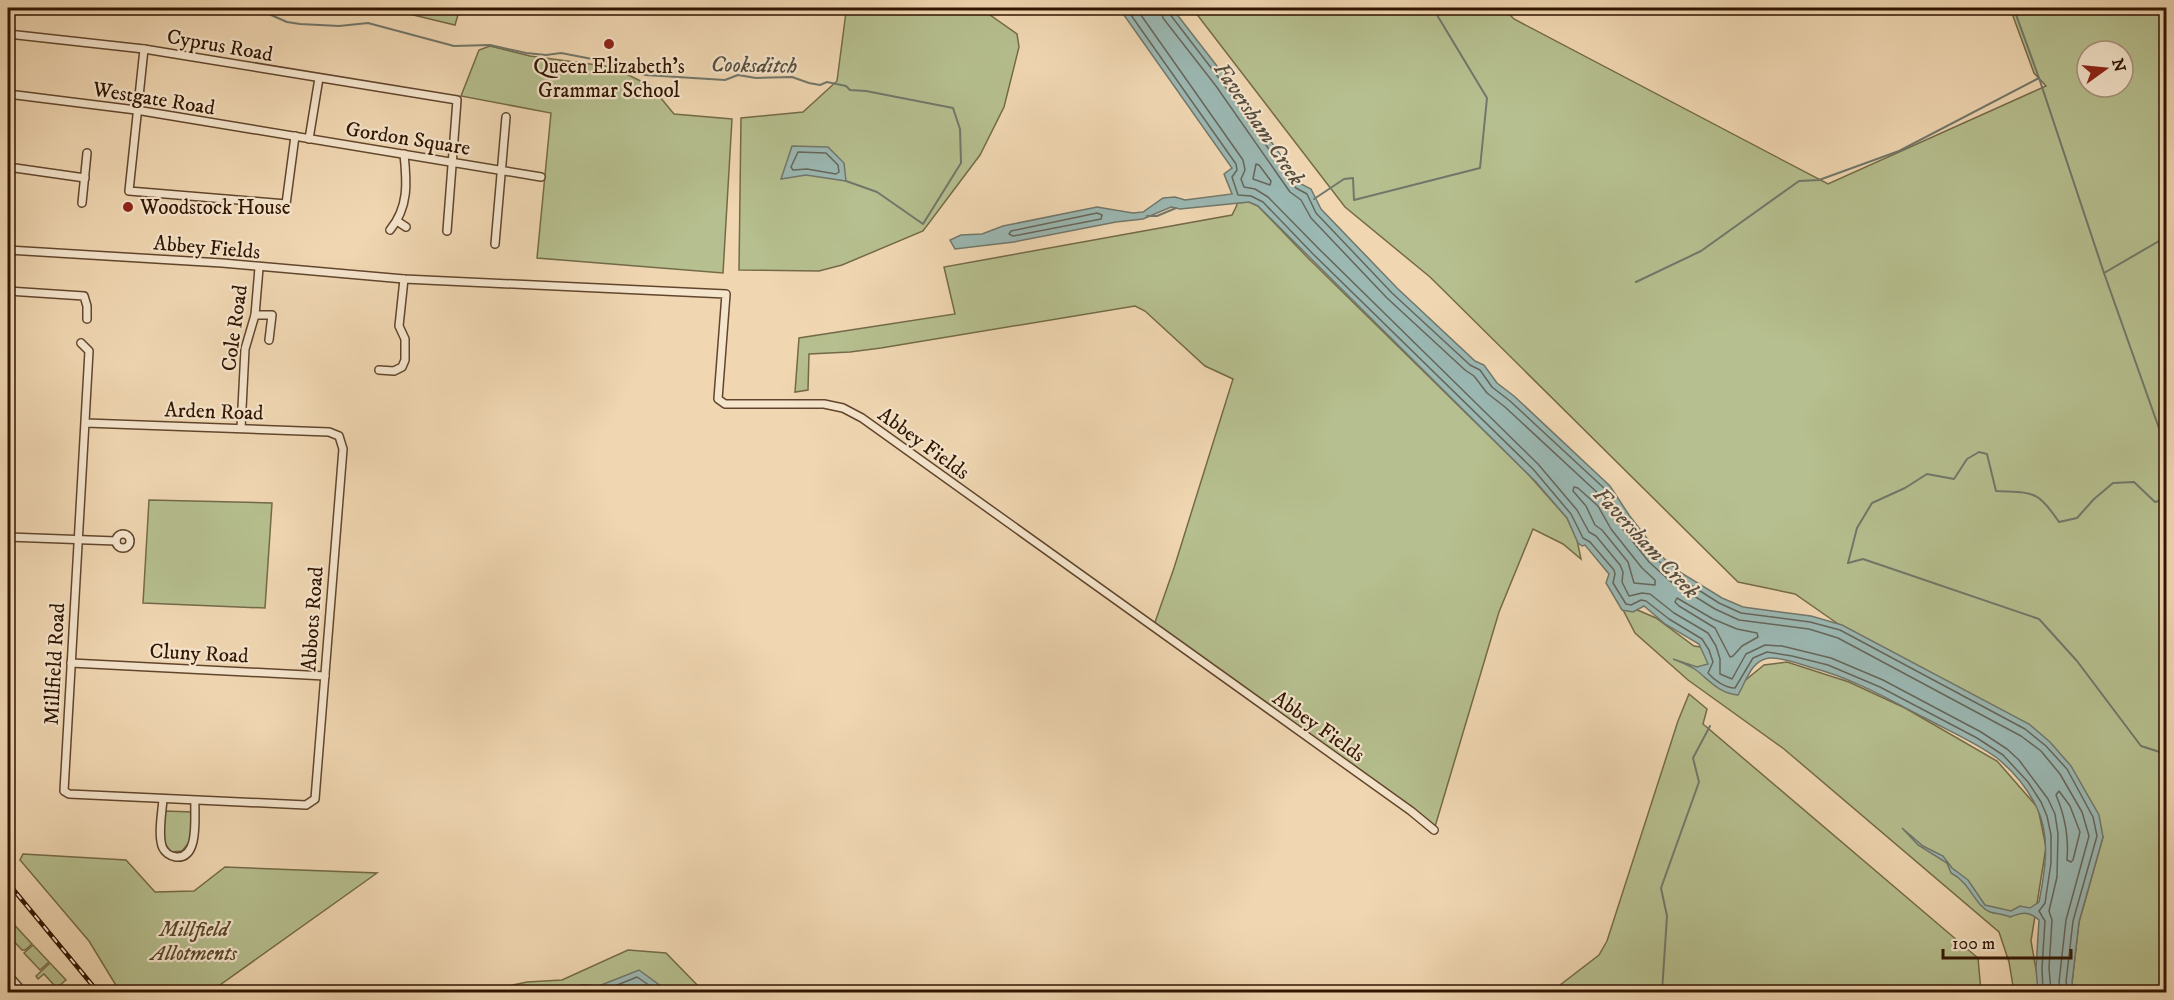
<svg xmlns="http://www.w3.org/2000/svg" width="2174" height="1000" viewBox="0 0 2174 1000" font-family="'IM FELL DW Pica',serif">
<rect width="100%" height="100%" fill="#f0d7b2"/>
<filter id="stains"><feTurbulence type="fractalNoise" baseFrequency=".00333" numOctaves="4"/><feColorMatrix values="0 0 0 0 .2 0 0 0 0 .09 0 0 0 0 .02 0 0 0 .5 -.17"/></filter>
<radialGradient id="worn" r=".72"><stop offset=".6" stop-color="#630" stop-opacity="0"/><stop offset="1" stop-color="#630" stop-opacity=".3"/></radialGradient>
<g fill="#b6bf8f" stroke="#746a48" stroke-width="1.5" fill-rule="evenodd">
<polygon points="411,8 460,8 455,25 409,14"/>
<polygon points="818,8 980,8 1017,34 1019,47 1004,107 980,155 923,231 842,265 819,271 739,270 741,118 803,112 837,81 846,12"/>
<path d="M1192 8H1503L1514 19 1828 184 2046 86 2034 73 2010 8H2166V992H2075L2072 983 2079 922 2103 837 1841 626 1795 594 1738 582 1430 277 1345 207ZM2087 51H2123V87H2087Z"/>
<polygon points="490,46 530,56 612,67 651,86 674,114 732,119 723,273 537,258 551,113 461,96 479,50"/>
<polygon points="1249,202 1258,206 1308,258 1528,474 1567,518 1577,540 1581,559 1563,544 1533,529 1499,612 1434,830 1153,628 1174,568 1233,379 1205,366 1145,311 1135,306 881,348 850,352 809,354 808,390 795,392 799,338 955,314 944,267 1232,215 1237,205 1236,203"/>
<polygon points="149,500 272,503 265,608 143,603"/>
<polygon points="1619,602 1656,618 1694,646 1735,652 1737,687 1764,665 1787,662 1849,682 1905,708 1997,761 2038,808 2046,847 2031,941 2040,992 2014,992 2009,962 1999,932 1784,749 1688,680 1635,633"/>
<polygon points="1689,694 1707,709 1703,724 1978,958 1981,992 1551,992 1599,955 1607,941 1678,721"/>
<path d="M165 811 192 812 191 840 182 851 172 852C159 843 164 825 165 811Z"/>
<polygon points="23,854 126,860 155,892 194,891 225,867 377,873 210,992 120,992 89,941 20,860"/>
<polygon points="8,918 32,944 25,950 22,950 8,935"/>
<polygon points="33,945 49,962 40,970 24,953"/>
<polygon points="628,950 666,953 704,992 669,992 639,971 599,986 582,985 569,992 481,992 527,982 562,980"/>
<polygon points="50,963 66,980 53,991 50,989 54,985 44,974 38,979 36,976"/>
</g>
<g fill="#9bb8b3" stroke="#71776b" stroke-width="1.5">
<path d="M1119 8H1172L1227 79 1301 184 1311 189 1321 209 1397 288 1475 361 1484 365 1497 383 1514 396 1610 486 1629 515 1659 554 1678 571 1722 598 1743 607 1811 616 1842 625 2029 724 2050 742 2071 766 2099 815 2103 837 2079 922 2072 983 2075 992H2038L2036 968 2039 920C2029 911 2022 912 2010 917 2003 914 1996 914 1990 912 1975 906 1970 882 1951 873L1947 863 1918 845 1902 828 1923 846 1943 856 1952 868 1968 880 1985 905 2011 911 2020 906 2030 908 2039 902C2045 871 2051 837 2037 808 2028 789 2013 771 1997 758 1975 742 1949 731 1925 718 1888 699 1854 679 1813 668 1799 664 1783 657 1769 658 1751 660 1746 682 1738 695 1719 693 1710 681 1696 670 1689 665 1680 662 1673 659L1697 667 1708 664 1699 644 1665 624 1644 606 1633 612 1622 610 1606 583 1609 574 1585 545 1582 546 1578 543 1567 518 1536 482 1258 206 1249 202 1180 209 1171 207 1143 219 1116 222 1014 242 955 249 950 240 961 235 982 234 1003 226 1097 207 1133 213 1143 212 1163 198 1175 197 1185 200 1232 194 1224 174 1232 168Z"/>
<polygon points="792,146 828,147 844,163 846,181 806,175 781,179"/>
<polygon points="639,970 669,992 569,992 582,985 599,986"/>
</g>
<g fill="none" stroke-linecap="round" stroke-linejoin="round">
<g stroke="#66665a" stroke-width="1.5">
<path d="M1126 8 1236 164 1237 170 1232 177 1238 195 1251 196 1263 202 1313 254 1533 469 1571 514 1583 538 1590 542 1614 570 1615 574 1613 583 1626 604 1631 605 1641 600 1646 601 1669 619 1702 639 1709 650 1713 662 1708 673C1714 680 1725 688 1735 688L1753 658 1767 652 1792 656 1828 665 1880 687 1977 738 2003 755 2028 782 2041 802 2047 816 2051 835V863L2045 903 2039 911 2045 921 2042 968 2043 992"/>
<polyline points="1136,8 1243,160 1245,170 1241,179 1244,187 1255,189 1268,197 1318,248 1538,464 1577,510 1589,532 1596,536 1620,565 1623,572 1622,582 1629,596 1642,593 1650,594 1674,613 1708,633 1716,646 1720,659 1720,674 1732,679 1746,654 1765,645 1782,646 1831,658 1883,680 1981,732 2007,749 2019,760 2048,799 2055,814 2058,834 2057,877 2049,911 2052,920 2049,968 2051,992"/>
<polyline points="1160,8 1163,18 1216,86 1290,192 1301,200 1311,218 1387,298 1465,370 1474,376 1487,393 1505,407 1601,496 1618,523 1649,562 1670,581 1715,609 1739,620 1809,629 1838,638 2021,736 2041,751 2060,774 2082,812 2089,836 2066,920 2059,982 2061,992"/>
<polyline points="1167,8 1169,13 1222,82 1296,188 1307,194 1316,213 1392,293 1470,365 1480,370 1492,387 1510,401 1606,490 1624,518 1654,557 1675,575 1719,603 1741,613 1810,622 1840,630 2025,729 2046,746 2067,769 2093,817 2097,836 2073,921 2066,982 2069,992"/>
<polygon points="798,152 826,153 838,165 839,172 836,174 807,169 793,170 791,167"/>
<polygon points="1256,164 1259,165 1271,181 1270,185 1253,179"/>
<polygon points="1097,213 1102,215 1101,219 1013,236 1009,234 1011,231"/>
<polygon points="1574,487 1578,488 1598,506 1611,529 1642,568 1655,580 1655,585 1634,583 1628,562 1602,530 1595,525 1586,506 1573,491"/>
<polygon points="1677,598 1713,619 1737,629 1757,633 1758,637 1742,646 1733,656 1730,657 1715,628 1679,606 1675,602"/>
<path d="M2059 791 2070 806 2080 832 2073 860 2071 862 2067 860C2069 836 2065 816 2056 795Z"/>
<polyline points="581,992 600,992 637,977 659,992"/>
</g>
<g stroke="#71776b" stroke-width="2">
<polyline points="255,8 287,22 300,24 339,26 368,23 454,46 490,45 526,53 546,55 561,53 613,63 645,75 725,80 738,75 756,78 792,77 809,83 820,85 827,82 846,86 850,90 866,91 953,108 960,129 961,163 923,224 877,192 846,181"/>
<polyline points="2039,78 2104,273"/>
<polyline points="1314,199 1344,179 1353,178 1354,200 1480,168 1487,98 1437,15 1434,8"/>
<polyline points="1147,216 1157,216 1176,208"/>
<polyline points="2166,237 2104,273 2166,448"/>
<polyline points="1636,282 1701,251 1799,181 1819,180 1899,151 2039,78 2014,9 2016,8"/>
<path d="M1848 563 1857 528 1872 503 1905 488 1927 474 1954 479 1967 459 1979 452 1987 454 1996 491C2032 493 2037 489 2059 522L2077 518 2094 499 2113 483 2134 482 2155 502 2166 499"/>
<polyline points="1848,563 1863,559 2039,619 2077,661 2141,746 2166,754"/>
<polyline points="1662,992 1667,916 1661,888 1699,782 1693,758 1710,726"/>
</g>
<g stroke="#61462c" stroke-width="10">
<g id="street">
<polyline points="8,34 144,49 457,100 447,231"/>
<polyline points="144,49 129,191 286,204 295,136"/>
<polyline points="8,94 136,110 541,177"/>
<polyline points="309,139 319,78"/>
<polyline points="8,167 85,178"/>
<polyline points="82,203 87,153"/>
<polyline points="397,221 406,227"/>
<path d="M390 230C409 207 407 182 404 154"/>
<polyline points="495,244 506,117"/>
<polyline points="8,250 222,263 404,279 726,294 718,399 725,404 824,404 843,408 862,418 1411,811 1434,830"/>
<polyline points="8,291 84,296 87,306 87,319"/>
<polyline points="255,315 272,315 269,340"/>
<polyline points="81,343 89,351 64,791 69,794 306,805 315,799 343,449 339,436 329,432 86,423"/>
<polyline points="379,370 394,371 402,367 405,360 405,339 399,326 404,279"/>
<polyline points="241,428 245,349 255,315 259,268"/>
<circle cx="123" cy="541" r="7"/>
<polyline points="8,537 116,541"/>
<polyline points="71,663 325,676"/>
<path d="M163 799C162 813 158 833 162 846 164 852 170 856 176 857 200 859 194 816 195 801"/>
<polyline points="8,975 23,992"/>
</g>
</g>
<use href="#street" stroke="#f5e5cd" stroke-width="7"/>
<g stroke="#311500" stroke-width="4.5">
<polyline id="rail" points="8,883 98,992"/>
</g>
<use href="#rail" stroke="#f5e5cd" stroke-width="2" stroke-dasharray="7" stroke-linecap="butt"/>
</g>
<g fill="#8f2418" stroke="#f5e5cd" stroke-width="2">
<circle cx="609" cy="44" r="6"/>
<circle cx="128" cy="207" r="6"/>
</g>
<g text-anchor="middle" stroke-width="4.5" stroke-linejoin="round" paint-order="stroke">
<g font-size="21" fill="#311500" stroke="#f5e5cd">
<text transform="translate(220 45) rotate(10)" y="7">Cyprus Road</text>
<text transform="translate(154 98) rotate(9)" y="7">Westgate Road</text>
<text transform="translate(408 138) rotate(9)" y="7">Gordon Square</text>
<text transform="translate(207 247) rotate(5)" y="7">Abbey Fields</text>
<text transform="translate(234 328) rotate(-82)" y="7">Cole Road</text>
<text transform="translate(214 411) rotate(2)" y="7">Arden Road</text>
<text transform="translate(924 443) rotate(36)" y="7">Abbey Fields</text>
<text transform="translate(312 619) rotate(-86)" y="7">Abbots Road</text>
<text transform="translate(199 653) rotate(3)" y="7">Cluny Road</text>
<text transform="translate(54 664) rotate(-87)" y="7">Millfield Road</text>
<text transform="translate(1319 726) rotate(35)" y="7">Abbey Fields</text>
</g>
<g font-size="21" fill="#311500" stroke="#f5e5cd">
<text x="609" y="73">Queen Elizabeth's<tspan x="609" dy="24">Grammar School</tspan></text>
<text x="140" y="214" text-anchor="start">Woodstock House</text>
</g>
<g font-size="21" font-style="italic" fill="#59482b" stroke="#f5e5cd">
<text x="194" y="936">Millfield<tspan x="194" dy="24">Allotments</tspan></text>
</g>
<g font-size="22" font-style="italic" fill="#564e3f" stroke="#f5e5cd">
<text transform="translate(754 64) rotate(1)" y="8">Cooksditch</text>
<text transform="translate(1260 123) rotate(56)" y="8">Faversham Creek</text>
<text transform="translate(1647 542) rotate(47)" y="8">Faversham Creek</text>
</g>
</g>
<rect width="2174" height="1000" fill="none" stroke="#f0d7b2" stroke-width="30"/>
<rect x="9" y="9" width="2156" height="982" fill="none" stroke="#311500" stroke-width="3"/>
<rect x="15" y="15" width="2144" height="970" fill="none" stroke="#311500" stroke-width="1.5"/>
<g transform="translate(2105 69) rotate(75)"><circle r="28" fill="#f5e5cd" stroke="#a7927b" stroke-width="1.5"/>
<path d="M0-4.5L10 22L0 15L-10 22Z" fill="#8f2418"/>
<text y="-9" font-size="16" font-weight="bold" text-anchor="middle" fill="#311500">N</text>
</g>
<path d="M1943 949v9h128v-9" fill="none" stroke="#311500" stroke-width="3"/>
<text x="1952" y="949" font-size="18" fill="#311500" stroke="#f5e5cd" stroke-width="4.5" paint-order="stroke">100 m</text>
<rect width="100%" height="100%" filter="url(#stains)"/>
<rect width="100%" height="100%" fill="url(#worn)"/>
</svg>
